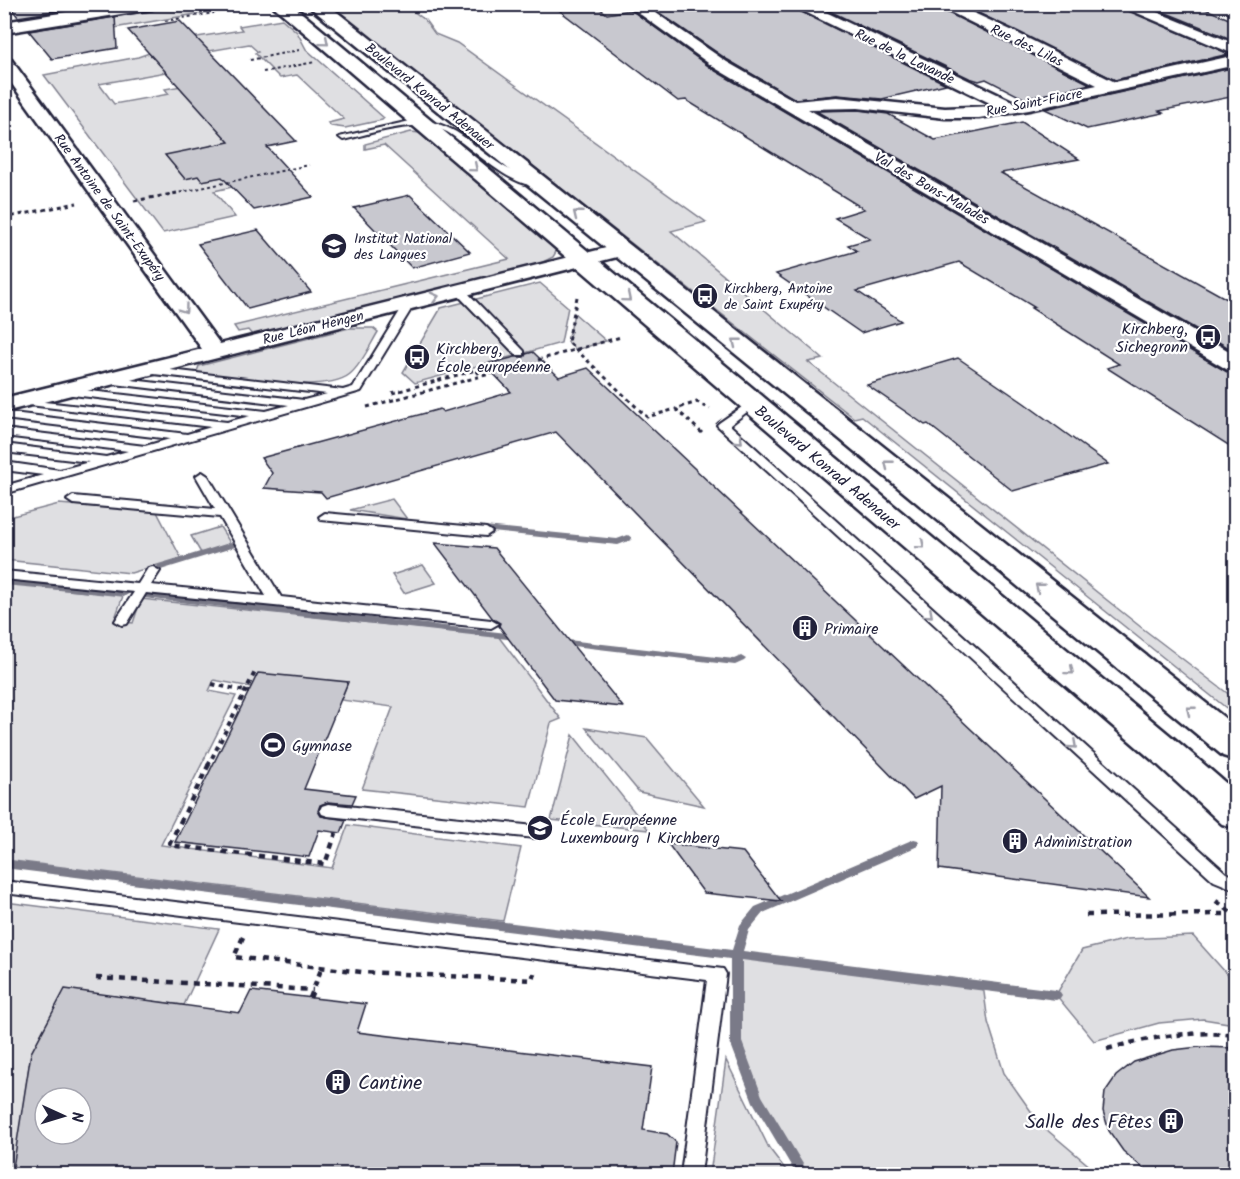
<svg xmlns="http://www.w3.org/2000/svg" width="1240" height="1179" viewBox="0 0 1240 1179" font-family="Kalam,sans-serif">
<rect width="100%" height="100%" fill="#fff"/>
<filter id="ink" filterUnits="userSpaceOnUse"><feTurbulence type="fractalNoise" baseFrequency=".0167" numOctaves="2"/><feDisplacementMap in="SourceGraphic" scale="12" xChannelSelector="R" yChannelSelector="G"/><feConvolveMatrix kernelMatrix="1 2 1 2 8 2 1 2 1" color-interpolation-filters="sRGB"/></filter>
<g filter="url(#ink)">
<g fill="#dfdfe2" stroke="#80808e" stroke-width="1.5">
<polygon points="188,5 219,5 225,9 38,41 30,30"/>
<polygon points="328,5 405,5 425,20 435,34 457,43 706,222 671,231 823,359 808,362 1142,628 1235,699 1235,715 862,416 854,418"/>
<polygon points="282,19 297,32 306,49 384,118 382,120 345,128 331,126 328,123 344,119 297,75 280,78 255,53 258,52 249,44 157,60 166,72 99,84 114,104 169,94 165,89 181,86 182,90 229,142 166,156 185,179 198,176 202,181 259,169 232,187 214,191 235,217 163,233 44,75 138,57 155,51 159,43 242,30 239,26"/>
<polygon points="411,132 420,133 553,246 556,252 553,257 535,266 253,336 248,330 238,332 234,326 509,259 384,145 365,149 365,144"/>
<polygon points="540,283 568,307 561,343 415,383 403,372 441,308"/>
<polygon points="574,313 606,341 576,350 568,342"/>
<path d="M349 328H373L378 332C370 345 362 364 350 374 325 395 230 377 196 374L199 366Z"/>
<polygon points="392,499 407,519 350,510"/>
<polygon points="59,504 157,512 181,558 131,573 5,560 5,518"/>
<polygon points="220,527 231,544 201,553 191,536"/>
<polygon points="423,565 436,583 404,593 392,575"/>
<polygon points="5,583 123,596 114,621 133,623 141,599 498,636 561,719 551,723 529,807 362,789 393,707 341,700 348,682 251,687 214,680 209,691 236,696 161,845 332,868 348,825 521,848 503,921 5,860"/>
<polygon points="586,728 647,738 704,806 639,792"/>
<polygon points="573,735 649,830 551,820"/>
<polygon points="5,902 219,929 184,1005 65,990 31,1053 13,1174 5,1174"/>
<polygon points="1193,936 1235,983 1235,1024 1203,1019 1159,1023 1094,1041 1056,995 1082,950 1127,939"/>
<polygon points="736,956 983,985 988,1022 1004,1073 1040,1124 1099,1174 803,1174 757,1098 736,1042"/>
<polygon points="726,1060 769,1148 789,1174 710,1174"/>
</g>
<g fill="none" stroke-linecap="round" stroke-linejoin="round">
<g fill="#7a7a88" fill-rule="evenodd">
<polygon points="475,525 617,539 628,535 632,538 631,540 618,545 472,530 471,528"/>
<polygon points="245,538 249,541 248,543 164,569 161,570 157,567 158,565"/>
<polygon points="4,579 125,590 130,593 125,596 4,585"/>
<polygon points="147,593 516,634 521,637 516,640 144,598 142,596 144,594"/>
<polygon points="559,639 734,659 741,656 746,659 744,661 735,665 556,644 554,642 556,640"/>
<polygon points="914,839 918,840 919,843 918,846 763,913 749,930 743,951 1056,990 1060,992 1062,995 1060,998 1056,1000 742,960 742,1042 762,1096 809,1174 796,1174 753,1102 730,1042 730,959 4,868 4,860 732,950 740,925 755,907"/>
</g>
</g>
<g fill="#c8c8cf" stroke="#22223b" stroke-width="1.5" fill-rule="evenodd">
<polygon points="8,4 99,4 18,17"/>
<polygon points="551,4 594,4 607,14 631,10 714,70 1227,372 1236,374 1236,450 1107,368 1119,364 1031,308 1034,307 959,262 857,291 901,321 861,333 776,274 857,251 848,245 870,239 835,218 864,209 686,100 678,101"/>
<polygon points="666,4 787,4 946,84 882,99 837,95 795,99 728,60 651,7"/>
<polygon points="815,4 932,4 1090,84 1025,99 986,79 979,81 969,78"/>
<polygon points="960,4 1114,4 1229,54 1115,80"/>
<polygon points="1144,4 1194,4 1236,22 1236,41"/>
<polygon points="115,17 117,48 52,59 29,31"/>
<polygon points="180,21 296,141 267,147 313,197 254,210 222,177 202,181 198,176 185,179 165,155 229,142 128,30"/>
<polygon points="1236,67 1236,96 1159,111 1163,113 1087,129 1045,109"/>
<polygon points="858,110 888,114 935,140 1022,122 1079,159 1001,173 1236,304 1236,352 816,111"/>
<polygon points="410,195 470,252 412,268 354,208"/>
<polygon points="258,230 311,292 248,309 198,244"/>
<polygon points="533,352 559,377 588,368 1149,897 939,869 941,786 914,799 556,432 326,498 321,492 264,488 272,473 261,458 440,409 443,412 511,392 485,365 515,357 524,357 526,354"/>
<polygon points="958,358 1024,403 1108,464 1013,491 928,424 925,425 867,385"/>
<polygon points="435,543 494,548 623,707 555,700 499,626 500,623 493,619"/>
<polygon points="258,673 348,682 304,789 356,795 352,804 328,802 320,805 318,811 321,816 346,820 341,833 319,830 309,857 175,842"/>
<polygon points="668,844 743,852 781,901 704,893"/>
<path d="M65 989 240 1013 251 991 366 1004 357 1032 652 1067 643 1130 667 1134 676 1142 672 1174H12L31 1053ZM45 1098H81V1134H45Z"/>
<polygon points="1199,1047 1236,1048 1236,1174 1150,1174 1123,1151 1109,1131 1103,1111 1105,1092 1116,1076 1134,1062 1173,1050"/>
</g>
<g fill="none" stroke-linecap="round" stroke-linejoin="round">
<g stroke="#22223b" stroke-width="4">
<g id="lane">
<path d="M419 119C462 127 470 145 503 166 514 173 527 175 537 183 520 195 463 141 447 132 418 117 374 133 343 140L339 137Z"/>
<polygon points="460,288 464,289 524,351 524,355 516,355 456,293 455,291"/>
<polygon points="410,300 415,303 361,391 4,494 4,486 43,475 4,470 4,462 60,470 89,462 4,452 4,444 106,457 128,451 4,436 4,429 145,446 170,439 4,419 4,412 187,434 211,427 21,404 15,401 17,399 227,422 250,416 64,394 58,391 64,388 266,411 289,405 106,383 100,380 106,377 304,400 327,394 145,373 139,370 145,367 343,390 353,387 405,303"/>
<polygon points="752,400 758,403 756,405 730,425 1226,873 1236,877 1236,890 1214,881 719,427 717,425 719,423"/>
<polygon points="202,472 208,476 281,597 491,620 498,624 491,628 146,593 127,624 122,625 115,621 134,592 4,579 4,571 138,584 148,568 153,567 160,571 151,585 266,596 220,517 73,504 67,500 73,496 215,509 196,476"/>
<polygon points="325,513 486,528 492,532 486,536 321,520 319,517"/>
<polygon points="328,804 535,826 541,828 543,832 541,836 535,838 328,816 322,814 320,810 322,806"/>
<polygon points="4,881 723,969 726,974 701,1174 681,1174 707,980 4,893"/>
</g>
</g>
<g stroke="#22223b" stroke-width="5">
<g id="street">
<polygon points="626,4 643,4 727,62 795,101 837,97 945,108 996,106 789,4 809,4 1016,103 1097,85 934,4 954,4 1013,31 1115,82 1236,55 1236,65 1029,110 979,118 945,118 858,108 808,109 1236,355 1236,372 1228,370 715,68"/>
<polygon points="1116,4 1137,4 1236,44 1236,55"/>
<polygon points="4,56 10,58 220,344 622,244 629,246 632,250 629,254 4,412 4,398 202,349 4,73"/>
</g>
</g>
<g stroke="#22223b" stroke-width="5">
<g id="secondary">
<polygon points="116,4 161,4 152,9 4,33 4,22"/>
<polygon points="271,4 291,4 1184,747 1236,792 1236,828 1222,824 1158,765"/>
<polygon points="306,4 327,4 1236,727 1236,760 1223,756 836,436"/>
</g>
</g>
<g stroke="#22223b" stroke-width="2" stroke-dasharray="3 3" stroke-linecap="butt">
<polyline points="177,6 188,4"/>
<polyline points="165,21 256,6"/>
<polyline points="250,60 299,50"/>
<polyline points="263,72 315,62"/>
<polyline points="168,195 309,165"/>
</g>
<g stroke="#22223b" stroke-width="3" stroke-dasharray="4 4" stroke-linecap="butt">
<polyline points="134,201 177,193"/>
<polyline points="4,218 77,203"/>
<polyline points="577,297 568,342 647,417 676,409"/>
<polyline points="538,360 621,337"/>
<polyline points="392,393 476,370 481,376"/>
<polyline points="367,407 508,369"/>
<polyline points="702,433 676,409 697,402 710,409"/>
</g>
<g stroke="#22223b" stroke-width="4" stroke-dasharray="4.5 4.5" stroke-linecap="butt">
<polyline points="212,684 249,692"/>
<polyline points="208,766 256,670"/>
</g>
<g stroke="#22223b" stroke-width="4.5" stroke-dasharray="6 6" stroke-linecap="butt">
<polyline points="209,764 169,845 325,864 336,833"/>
<polyline points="1216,901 1236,916"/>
<polyline points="1086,915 1229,914"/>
<polyline points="243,937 234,957 362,972 532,980 534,973"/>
<polyline points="96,978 313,990"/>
<polyline points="310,998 322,967"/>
<path d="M1107 1049C1151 1037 1191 1030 1236 1035"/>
</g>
<use href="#lane" fill="#fff" fill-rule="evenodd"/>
<use href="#street" fill="#fff" fill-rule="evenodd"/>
<use href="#secondary" fill="#fff" fill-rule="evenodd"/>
</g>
<defs><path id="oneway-chevron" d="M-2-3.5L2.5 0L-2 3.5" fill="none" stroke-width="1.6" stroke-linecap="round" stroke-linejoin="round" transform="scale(1.5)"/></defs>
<g stroke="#9c9ca7">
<use href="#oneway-chevron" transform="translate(325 42) rotate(40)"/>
<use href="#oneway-chevron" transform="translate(474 168) rotate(40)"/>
<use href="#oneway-chevron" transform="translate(577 214) rotate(-141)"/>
<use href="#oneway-chevron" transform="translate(435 297) rotate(-14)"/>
<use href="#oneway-chevron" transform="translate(627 298) rotate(40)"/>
<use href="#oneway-chevron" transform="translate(184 309) rotate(54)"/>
<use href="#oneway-chevron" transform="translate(736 342) rotate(-141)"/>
<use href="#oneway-chevron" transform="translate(739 440) rotate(43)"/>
<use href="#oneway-chevron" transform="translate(888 464) rotate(-141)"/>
<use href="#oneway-chevron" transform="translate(921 545) rotate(40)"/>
<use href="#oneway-chevron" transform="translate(1039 587) rotate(-141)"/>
<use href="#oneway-chevron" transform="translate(929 614) rotate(42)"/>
<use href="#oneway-chevron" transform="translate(1070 671) rotate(40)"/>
<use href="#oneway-chevron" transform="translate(1190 710) rotate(-141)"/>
<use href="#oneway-chevron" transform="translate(1073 745) rotate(42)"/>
</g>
</g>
<defs>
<g id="school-disc" transform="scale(1.35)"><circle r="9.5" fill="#22223b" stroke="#fff"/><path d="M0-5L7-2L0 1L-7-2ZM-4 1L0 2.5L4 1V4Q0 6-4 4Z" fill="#fff"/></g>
<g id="bus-disc" transform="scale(1.35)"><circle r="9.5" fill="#22223b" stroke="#fff"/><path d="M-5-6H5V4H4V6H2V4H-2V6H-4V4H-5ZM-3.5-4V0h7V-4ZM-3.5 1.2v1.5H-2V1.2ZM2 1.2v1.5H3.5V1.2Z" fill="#fff"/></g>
<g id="building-disc" transform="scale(1.35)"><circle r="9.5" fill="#22223b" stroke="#fff"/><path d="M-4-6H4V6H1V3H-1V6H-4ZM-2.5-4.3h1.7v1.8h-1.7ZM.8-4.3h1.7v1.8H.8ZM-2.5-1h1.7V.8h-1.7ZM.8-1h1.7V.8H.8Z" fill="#fff"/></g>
<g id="stadium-disc" transform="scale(1.35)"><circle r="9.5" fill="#22223b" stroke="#fff"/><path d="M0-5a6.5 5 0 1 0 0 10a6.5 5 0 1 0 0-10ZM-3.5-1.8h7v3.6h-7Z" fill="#fff"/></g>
</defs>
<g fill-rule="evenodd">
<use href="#school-disc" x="334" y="246"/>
<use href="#bus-disc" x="705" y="296"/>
<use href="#bus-disc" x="1208" y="337"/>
<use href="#bus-disc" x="417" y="357"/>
<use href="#building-disc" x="805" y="628"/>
<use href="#stadium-disc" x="273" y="745"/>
<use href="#school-disc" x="540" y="828"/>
<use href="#building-disc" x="1015" y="841"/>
<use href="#building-disc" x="338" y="1082"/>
<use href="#building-disc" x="1171" y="1121"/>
</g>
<g text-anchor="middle" stroke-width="4.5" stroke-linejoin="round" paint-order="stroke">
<g font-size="14" fill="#22223b" stroke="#fff">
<text transform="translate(1027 45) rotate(26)" y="5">Rue des Lilas</text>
<text transform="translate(905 56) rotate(26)" y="5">Rue de la Lavande</text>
<text transform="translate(430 96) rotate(39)" y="5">Boulevard Konrad Adenauer</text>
<text transform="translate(1034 102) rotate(-11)" y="5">Rue Saint-Fiacre</text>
<text transform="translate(932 188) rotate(30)" y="5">Val des Bons-Malades</text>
<text transform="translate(110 207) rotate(54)" y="5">Rue Antoine de Saint-Exupéry</text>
<text transform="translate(313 327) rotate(-14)" y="5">Rue Léon Hengen</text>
</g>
<g font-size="14" fill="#22223b" stroke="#fff" text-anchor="start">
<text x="354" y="243">Institut National<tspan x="354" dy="16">des Langues</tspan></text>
<text x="724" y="293">Kirchberg, Antoine<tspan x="724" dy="16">de Saint Exupéry</tspan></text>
</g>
<g font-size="16" fill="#22223b" stroke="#fff" text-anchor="start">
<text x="1188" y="334" text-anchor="end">Kirchberg,<tspan x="1188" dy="18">Sichegronn</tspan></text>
<text x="436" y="354">Kirchberg,<tspan x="436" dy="18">École européenne</tspan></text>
<text x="824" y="634">Primaire</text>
<text x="292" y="751">Gymnase</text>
<text x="560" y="825">École Européenne<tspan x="560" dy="18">Luxembourg I Kirchberg</tspan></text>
<text x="1034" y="847">Administration</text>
</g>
<g font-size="16" fill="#22223b" stroke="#fff">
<text transform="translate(828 467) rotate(40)" y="6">Boulevard Konrad Adenauer</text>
</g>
<g font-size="20" fill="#22223b" stroke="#fff" text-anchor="start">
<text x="358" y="1089">Cantine</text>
<text x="1152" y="1128" text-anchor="end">Salle des Fêtes</text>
</g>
</g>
<rect width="1240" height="1179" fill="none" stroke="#fff" stroke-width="24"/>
<rect x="12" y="12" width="1216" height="1155" fill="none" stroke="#22223b" stroke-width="2" filter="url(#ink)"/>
<g transform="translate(63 1116) rotate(94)"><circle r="28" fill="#ffffff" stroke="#a7a7b1" stroke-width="1.5"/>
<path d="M0-4.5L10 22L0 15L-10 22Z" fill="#22223b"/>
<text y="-9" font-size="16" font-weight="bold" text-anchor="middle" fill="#22223b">N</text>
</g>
</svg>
